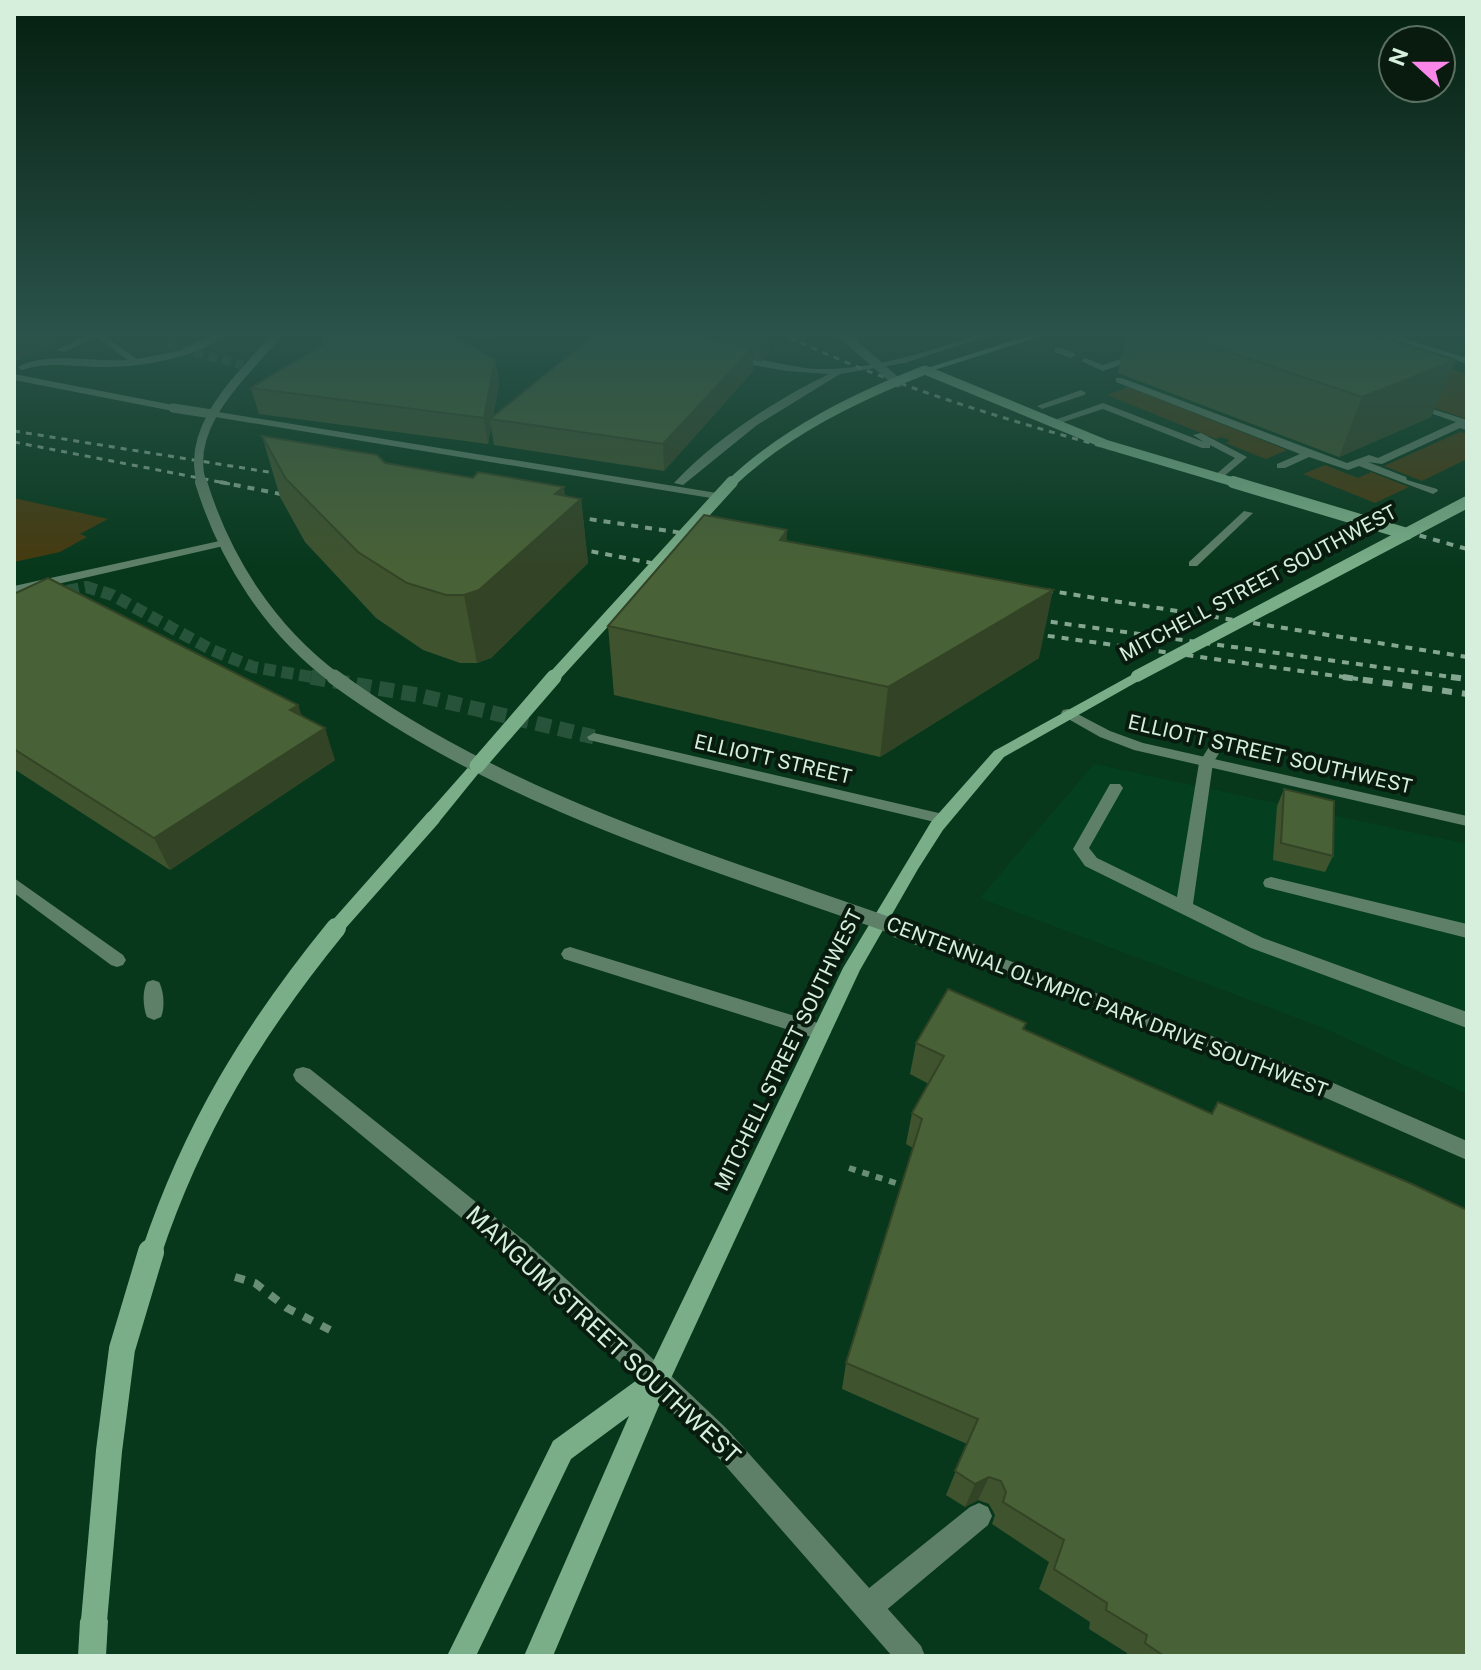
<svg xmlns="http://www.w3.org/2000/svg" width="1481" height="1670" viewBox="0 0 1481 1670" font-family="'Public Sans',sans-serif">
<rect width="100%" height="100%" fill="#07381c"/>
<polygon fill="#04401f" points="1094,764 1467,844 1467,1094 1326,1029 980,898"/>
<g fill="#463a0f">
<polygon points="1417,358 1467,374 1467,419 1313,367"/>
<polygon points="1128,387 1287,450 1266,459 1226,443 1230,440 1221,437 1216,439 1107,395"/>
<polygon points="1460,432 1467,434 1467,459 1422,481 1384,466"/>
<polygon points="1325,465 1358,478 1371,472 1409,487 1375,503 1303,474"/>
<polygon points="14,498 108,519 80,534 87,537 60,552 14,562"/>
</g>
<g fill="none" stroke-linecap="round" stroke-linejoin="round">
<polyline stroke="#265339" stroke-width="9" stroke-dasharray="9 5" stroke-linecap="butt" points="168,345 243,365"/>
<polyline stroke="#265339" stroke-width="12" stroke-dasharray="12 6" stroke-linecap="butt" points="14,601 87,587 112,595 212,650 253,667 323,679"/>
<polyline stroke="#265339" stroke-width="15" stroke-dasharray="15 8" stroke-linecap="butt" points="311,677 418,695 594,737"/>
<polyline stroke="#688e76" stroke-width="6" stroke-dasharray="7 7" stroke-linecap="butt" points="849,1168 905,1186"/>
<polyline stroke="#688e76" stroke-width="8" stroke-dasharray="10 10" stroke-linecap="butt" points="235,1277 255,1283 287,1308 330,1330"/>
<g fill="#5f8068" fill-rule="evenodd">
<path d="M987 332H1001L904 363 840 374 757 425 683 485 674 483C714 440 775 400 829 374L787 371 729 361V357C759 356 790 368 820 369 878 370 933 349 987 332Z"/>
<polygon points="14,374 173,405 178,408 173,411 14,380"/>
<polygon points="1103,403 1204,442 1193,435 1201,433 1247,457 1217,482 1212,479 1213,477 1235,458 1210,445 1210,448 1202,448 1103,409 1051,426 1046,423"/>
<polygon points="212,411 717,493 722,496 717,499 209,416 207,414"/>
<polygon points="1244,511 1253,513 1197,566 1189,566 1189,562"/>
<polygon points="1222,733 1229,737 1213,763 1193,904 1263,938 1467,1012 1467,1028 1251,948 1085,866 1073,849 1110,784 1120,784 1123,788 1089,848 1097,858 1177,897 1199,763 1217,734"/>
<polygon points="1271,877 1467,924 1467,938 1265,887 1263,883 1265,879"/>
<polygon points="570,947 821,1024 828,1027 831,1032 828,1037 821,1040 564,959 561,954 564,949"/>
<polygon points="303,1067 310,1069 526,1242 666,1371 669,1380 666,1389 657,1392 648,1389 510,1258 296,1081 293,1075 296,1069"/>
<polygon points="979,1503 988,1507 992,1516 988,1525 878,1617 868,1621 858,1617 854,1607 858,1597 970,1507"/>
</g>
<g fill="#5f8068" fill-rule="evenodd">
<path d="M93 332H104L102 334 137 359 178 351 220 332H231C195 359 140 368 95 367 69 366 47 362 22 370L18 367C45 351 95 362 128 360L96 337 64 352 57 350Z"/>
<polygon points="1058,347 1074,353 1075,355 1071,358 1055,352 1054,350"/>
<polygon points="1138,353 1141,354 1141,358 1103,371 1081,361 1085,358 1103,365"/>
<polygon points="1116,378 1122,378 1347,463 1369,455 1378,458 1456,422 1413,407 1413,403 1467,420 1467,430 1460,428 1382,464 1368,462 1406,477 1407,480 1437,489 1438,491 1433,494 1359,466 1348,470 1309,457 1285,468 1277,468 1277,464 1300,454 1116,382"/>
<polygon points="1081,390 1086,393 1084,395 1042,409 1037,406"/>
<polygon points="14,878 123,955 126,960 123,965 117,967 111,965 14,893"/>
<path d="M153 980 159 982C164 991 165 1008 161 1017L154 1020 147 1017C143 1008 142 991 147 982Z"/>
</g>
<g fill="#5f8068" fill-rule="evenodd">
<polygon points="1068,709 1110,731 1143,743 1467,816 1467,826 1134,750 1100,737 1063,716 1061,713 1063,710"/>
<polygon points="594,733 943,814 951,819 943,824 589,740 587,737"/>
<polygon points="657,1368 666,1371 727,1429 921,1646 925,1656 892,1656 709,1447 648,1389 645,1380 648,1371"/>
</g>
<g fill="#5f8068" fill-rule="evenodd">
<polygon points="1369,332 1383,332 1467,358 1467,364"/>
<polygon points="224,540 230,543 228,545 14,594 14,586"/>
<polygon points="972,947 1308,1072 1467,1141 1467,1160 1294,1084 966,959 963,954 966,949"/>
</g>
<g fill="#79ae88" fill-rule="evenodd">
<polygon points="1040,332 1054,332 928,372 921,370"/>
<polygon points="1137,672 1144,676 1142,679 1004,757 943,830 918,869 860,970 831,1032 666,1389 553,1656 524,1656 629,1416 571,1459 476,1656 447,1656 553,1441 648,1372 843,968 931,822 994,751"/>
<polygon points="477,761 484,766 482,769 439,822 427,822 425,818 427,814 472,763"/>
<polygon points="94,1607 104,1611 108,1621 106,1656 78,1656 80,1621 84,1611"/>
</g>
<g stroke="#85a791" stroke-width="3" stroke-dasharray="6 6" stroke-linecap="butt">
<path d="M779 332C924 403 1083 440 1239 484"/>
<polyline points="14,431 293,476"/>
<polyline points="14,442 230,484"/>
</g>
<g stroke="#85a791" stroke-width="4" stroke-dasharray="7 7" stroke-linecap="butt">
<polyline points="220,482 301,498"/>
<polyline points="1231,482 1467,549"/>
<polyline points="562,515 709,537"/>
<polyline points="564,546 682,569"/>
<polyline points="1032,588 1467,657"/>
<polyline points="1023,618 1466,679"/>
<polyline points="1020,632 1358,679"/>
</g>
<g stroke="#85a791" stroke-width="6" stroke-dasharray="10 10" stroke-linecap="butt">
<polyline points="1343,677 1467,694"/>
<polyline points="1451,677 1467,679"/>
</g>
<g stroke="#5f8068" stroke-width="9">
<polyline points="840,332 898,383"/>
<polyline points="173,408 212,414"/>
</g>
<path stroke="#5f8068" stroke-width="9" d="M202 484C183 425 245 374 279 332"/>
<path stroke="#5f8068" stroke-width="12" d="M201 482C225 560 270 630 336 679"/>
<path stroke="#5f8068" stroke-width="15" d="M334 677C503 802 708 860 904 930"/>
<polyline stroke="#5f8068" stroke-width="20" points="898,928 972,954"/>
<path stroke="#79ae88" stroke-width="9" d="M730 484C784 432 856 397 925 370L1105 444 1240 484"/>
<g stroke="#79ae88" stroke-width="12">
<polyline points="1233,482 1407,534"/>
<polyline points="1137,676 1467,502"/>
<polyline points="552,679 732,482"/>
</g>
<g stroke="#79ae88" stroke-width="15">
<polyline points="477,766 554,677"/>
<polyline points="334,930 433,818"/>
</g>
<path stroke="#79ae88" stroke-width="20" d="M151 1254C193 1128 253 1030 336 928"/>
<polyline stroke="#79ae88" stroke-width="26" points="94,1621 109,1451 122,1349 151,1252"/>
</g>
<g fill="#3f532e">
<polygon points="14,332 87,332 19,360 14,359"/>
<polygon points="319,332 544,332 463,341 495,359 499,384 493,417 598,332 769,332 769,353 761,362 753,360 753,371 664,471 494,445 491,427 488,444 259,414 251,388 322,345"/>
<polygon points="1127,332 1385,332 1383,337 1456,360 1431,417 1339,457 1118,373"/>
<polygon points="262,436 385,463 581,499 588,563 491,658 477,663 460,663 423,650 376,618 305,542 280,497"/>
<polygon points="787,541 1039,658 880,757 614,695 608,626"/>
<polygon points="14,591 302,716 335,760 170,870 14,769"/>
<polygon points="1284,789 1333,856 1325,872 1273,860 1277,806"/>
<polygon points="1024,1029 1467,1656 1127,1656 1127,1653 1089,1629 1090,1622 1039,1589 1049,1562 992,1524 995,1515 989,1504 978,1500 965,1507 946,1495 967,1444 842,1389 846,1363 913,1148 906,1144 912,1113 929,1084 910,1074 916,1043"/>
</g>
<g fill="#334426">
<polygon points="18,332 87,332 19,360 14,348 14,334"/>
<polygon points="430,332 544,332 432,345"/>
<polygon points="766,332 769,332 769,353 761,362 761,338"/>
<polygon points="1372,332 1385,332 1382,339 1367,345"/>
<polygon points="753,347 753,371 664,471 663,444"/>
<polygon points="495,359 499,384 492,419 490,419 491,427 488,444 484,418"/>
<polygon points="1456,360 1431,417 1339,457 1362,397"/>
<polygon points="564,487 567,512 581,499 588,563 491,658 477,663 464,595 555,494"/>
<polygon points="787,530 785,596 780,540"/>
<polygon points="1053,590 1039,658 880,757 888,687"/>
<polygon points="298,705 309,736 290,710"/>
<polygon points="325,728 335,760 170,870 154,838"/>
<polygon points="989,1477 978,1500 965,1507 975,1484"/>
</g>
<g fill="#496136" stroke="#334426" stroke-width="2">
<polygon points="319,332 447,332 495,359 484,418 251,388 322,345"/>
<polygon points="598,332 683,332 753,347 663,444 490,419"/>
<polygon points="732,332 766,332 761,338"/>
<polygon points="1171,332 1368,332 1456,360 1362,397"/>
<polygon points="262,436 377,455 385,463 473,478 478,472 564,487 555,494 581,499 479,590 464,595 446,595 407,583 358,552 286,479"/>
<polygon points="704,515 787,530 780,540 1053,590 888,687 608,626"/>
<polygon points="48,578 298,705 290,710 325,728 154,838 14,749 14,591 16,593"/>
<polygon points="1284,789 1334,801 1333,856 1281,843"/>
<polygon points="948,989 1026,1023 1023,1029 1212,1114 1218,1102 1412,1184 1467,1210 1467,1656 1164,1656 1145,1643 1147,1635 1106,1610 1107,1603 1054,1569 1064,1540 1003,1502 1006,1492 1001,1481 989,1477 975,1484 955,1471 978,1419 846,1363 922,1119 912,1113 944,1056 916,1043"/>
</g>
<linearGradient id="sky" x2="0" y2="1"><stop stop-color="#041f0f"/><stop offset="0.59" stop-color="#2b534b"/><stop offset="1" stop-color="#2b534b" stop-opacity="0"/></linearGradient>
<rect width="1481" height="566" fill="url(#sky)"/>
<g text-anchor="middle" stroke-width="8" stroke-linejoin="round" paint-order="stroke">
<g font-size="20" fill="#d6efdc" stroke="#081b0e">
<text transform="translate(1258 583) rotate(-28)" y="7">MITCHELL STREET SOUTHWEST</text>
<text transform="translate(1270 754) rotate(13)" y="7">ELLIOTT STREET SOUTHWEST</text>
<text transform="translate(773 759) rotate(13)" y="7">ELLIOTT STREET</text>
<text transform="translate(1107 1007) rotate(21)" y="7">CENTENNIAL OLYMPIC PARK DRIVE SOUTHWEST</text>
<text transform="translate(788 1050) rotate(-64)" y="7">MITCHELL STREET SOUTHWEST</text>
</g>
<g font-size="24" fill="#d6efdc" stroke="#081b0e">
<text transform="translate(603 1335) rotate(43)" y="8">MANGUM STREET SOUTHWEST</text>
</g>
</g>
<rect width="1481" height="1670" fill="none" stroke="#d6efdc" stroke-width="32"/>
<g transform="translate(1417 64) rotate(291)"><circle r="38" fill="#081b0e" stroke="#5a7060" stroke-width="2"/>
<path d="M0-6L14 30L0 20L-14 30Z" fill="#f987e9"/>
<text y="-12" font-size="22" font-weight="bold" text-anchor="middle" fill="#d6efdc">N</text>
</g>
</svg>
